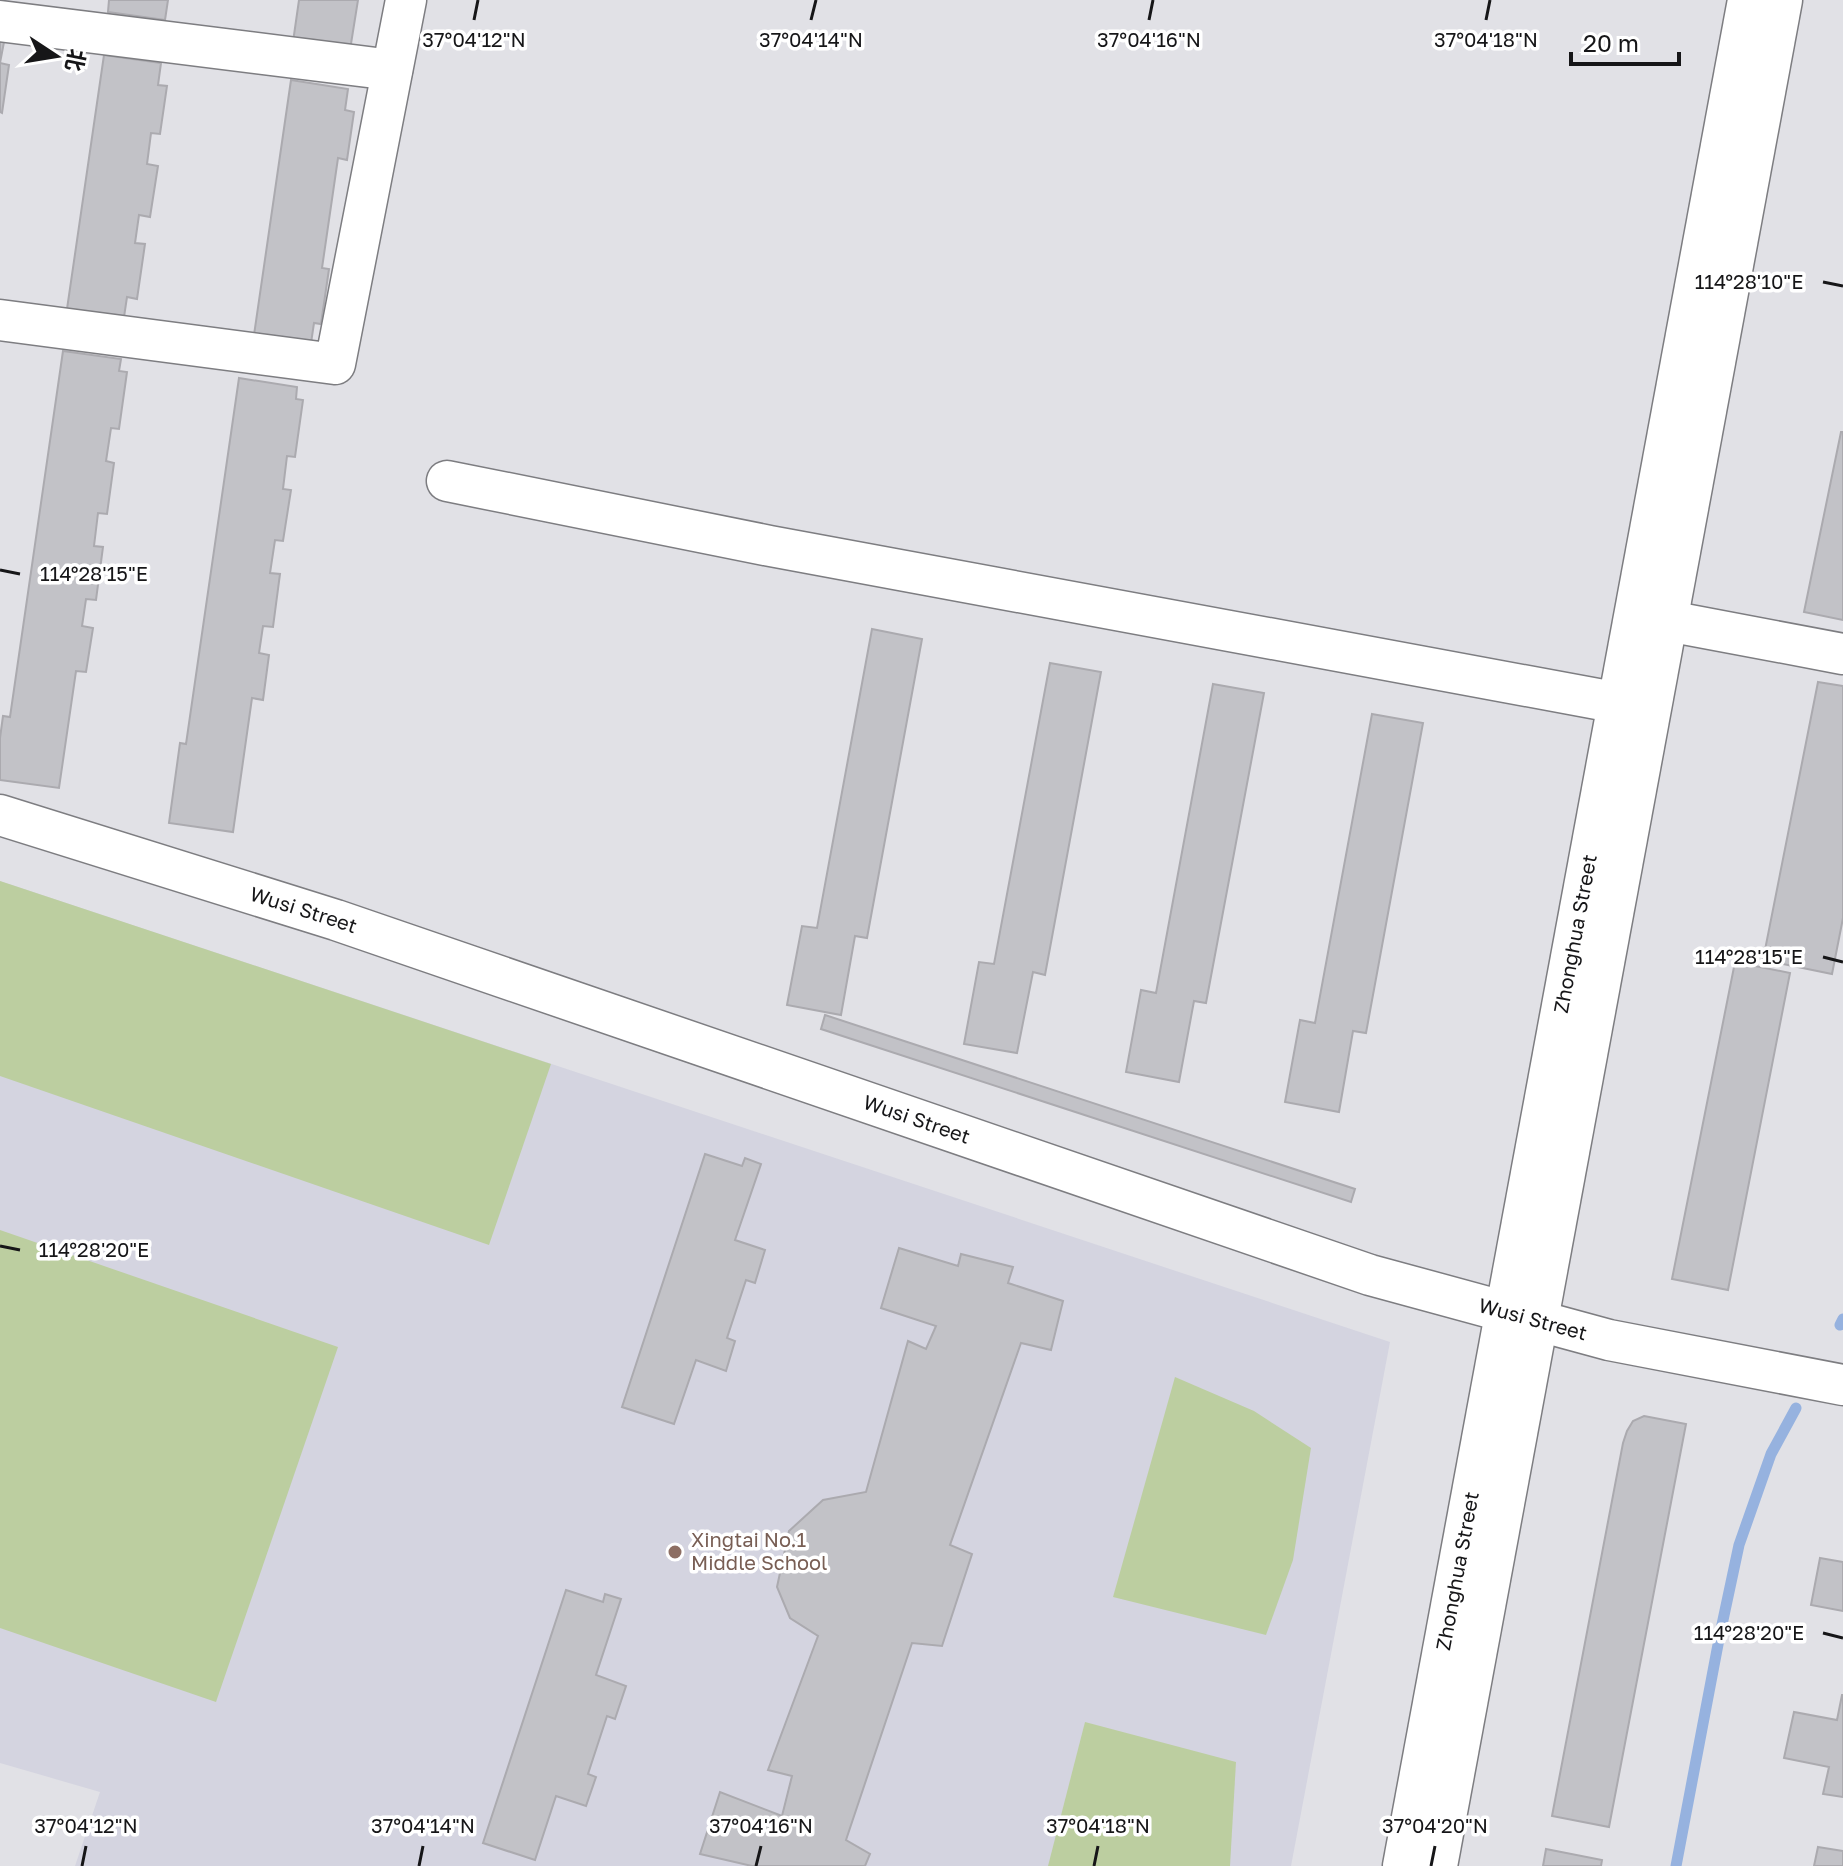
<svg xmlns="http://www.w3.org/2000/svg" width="1843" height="1866" viewBox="0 0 1843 1866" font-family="'Golos Text','Noto Sans SC',sans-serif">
<rect width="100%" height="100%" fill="#e1e1e6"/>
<polygon fill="#d4d4e0" points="0,881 1390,1342 1291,1866 75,1866 100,1792 0,1763"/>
<g fill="#bccea0">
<polygon points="0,881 551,1064 489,1245 0,1076"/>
<polygon points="0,1230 338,1347 216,1702 0,1628"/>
<polygon points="1175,1377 1254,1411 1311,1448 1293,1560 1266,1635 1113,1597"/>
<polygon points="1085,1722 1236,1762 1230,1866 1048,1866"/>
</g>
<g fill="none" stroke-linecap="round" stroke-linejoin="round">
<g stroke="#96b2df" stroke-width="11">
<polyline points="1840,1325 1843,1319"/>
<polyline points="1676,1866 1720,1634 1739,1545 1771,1454 1796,1408"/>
</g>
</g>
<g fill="#c2c2c7" stroke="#abaaaf" stroke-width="2">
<polygon points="109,0 168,0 165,20 108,12"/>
<polygon points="299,0 358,0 350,50 293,42"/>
<polygon points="0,41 4,42 0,63 9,65 2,113 0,112"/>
<polygon points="104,55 161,63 158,85 167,86 160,134 151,133 147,164 158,166 150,217 139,215 135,243 145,244 137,299 127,297 124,317 67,309"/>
<polygon points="291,80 348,89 345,110 354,112 347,160 338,158 322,268 329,269 321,324 314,323 311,343 254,335"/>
<polygon points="63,351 121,359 119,371 127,372 119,429 111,428 106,461 114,463 107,514 98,513 94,546 103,547 96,600 86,599 82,626 93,628 86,672 76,671 59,788 0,780 0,738 3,716 10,717"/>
<polygon points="239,378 297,387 296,399 303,400 295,457 287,456 283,489 291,490 283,541 275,540 270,573 280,574 273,627 263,626 259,653 269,655 263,700 252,698 233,832 169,823 180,743 186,744"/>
<polygon points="1841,432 1843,432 1843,620 1804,612"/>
<polygon points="872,629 922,639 867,938 855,936 841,1015 787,1005 802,926 817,928"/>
<polygon points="1050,663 1101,672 1045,975 1033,972 1017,1053 964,1044 979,962 994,964"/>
<polygon points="1818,682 1843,686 1843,918 1832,974 1763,960"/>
<polygon points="1213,684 1264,693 1206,1003 1194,1001 1179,1082 1126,1072 1141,990 1156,993"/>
<polygon points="1372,714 1423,723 1366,1033 1353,1031 1339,1112 1285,1102 1300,1020 1315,1023"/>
<polygon points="1735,962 1790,973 1728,1290 1672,1279"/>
<polygon points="825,1015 1355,1189 1351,1202 821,1029"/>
<polygon points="705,1154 742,1166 745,1158 761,1164 735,1240 765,1250 755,1283 746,1280 727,1338 735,1341 726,1371 696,1360 674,1424 622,1407"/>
<polygon points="899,1248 958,1266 961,1254 1013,1267 1008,1283 1063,1301 1051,1350 1021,1343 950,1545 972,1554 942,1646 912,1643 846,1840 870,1854 865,1866 752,1866 700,1854 720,1792 782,1816 792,1776 768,1770 818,1636 790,1618 777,1587 789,1531 823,1500 866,1492 908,1341 926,1349 936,1326 881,1308"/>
<polygon points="1644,1416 1686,1424 1609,1827 1552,1816 1623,1443 1627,1431 1633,1421"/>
<polygon points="1820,1558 1843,1562 1843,1611 1811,1605"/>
<polygon points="566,1590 603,1602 605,1594 621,1599 596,1675 626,1686 615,1719 607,1716 588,1774 596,1777 586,1806 556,1796 535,1860 483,1843"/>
<polygon points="1842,1695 1843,1695 1843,1797 1823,1794 1829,1767 1784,1758 1794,1712 1837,1720"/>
<polygon points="1818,1847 1843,1851 1843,1866 1814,1866"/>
<polygon points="1546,1849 1602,1860 1601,1866 1543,1866"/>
</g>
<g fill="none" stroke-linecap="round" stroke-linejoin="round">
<g stroke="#7d7d81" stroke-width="43">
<g id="minor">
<polyline points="0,21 392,70"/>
<polyline points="0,320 335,364 406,0"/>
<polyline points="447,481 770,546 1619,703"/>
<polyline points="1668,621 1843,654"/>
<path id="s1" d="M0 815 336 920 1370 1275 1609 1340 1843 1385"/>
<path id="s2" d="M1403 1866 1748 0"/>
<polyline points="1437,1866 1782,0"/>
</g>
</g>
<use href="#minor" stroke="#fff" stroke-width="40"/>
</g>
<path fill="none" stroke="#161618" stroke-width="3" d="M474 20 478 0M811 20 816 0M1149 20 1153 0M1486 20 1490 0M1823 282 1843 286M0 570 20 574M1823 957 1843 962M0 1246 20 1250M1823 1633 1843 1638M82 1866 86 1846M419 1866 423 1846M756 1866 761 1846M1094 1866 1098 1846M1431 1866 1435 1846"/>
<circle fill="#8d6e63" stroke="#fff" stroke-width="3" cx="675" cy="1552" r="8"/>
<g text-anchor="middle" stroke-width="7" stroke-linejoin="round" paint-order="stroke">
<g font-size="20" fill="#161618" stroke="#fff">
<text dy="7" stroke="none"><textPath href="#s1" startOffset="318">Wusi Street</textPath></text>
<text dy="7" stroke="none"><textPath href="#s2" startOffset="948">Zhonghua Street</textPath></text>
<text dy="7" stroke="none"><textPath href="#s1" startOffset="966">Wusi Street</textPath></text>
<text dy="7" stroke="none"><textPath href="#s1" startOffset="1614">Wusi Street</textPath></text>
<text dy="7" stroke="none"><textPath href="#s2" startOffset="300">Zhonghua Street</textPath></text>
</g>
<g font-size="20" fill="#785e54" stroke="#fff" text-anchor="start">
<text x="691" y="1547">Xingtai No.1<tspan x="691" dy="23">Middle School</tspan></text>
</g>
</g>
<g font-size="20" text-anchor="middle" fill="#161618" stroke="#fff" stroke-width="7" stroke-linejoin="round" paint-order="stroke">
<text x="474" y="47">37°04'12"N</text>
<text x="811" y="47">37°04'14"N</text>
<text x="1149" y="47">37°04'16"N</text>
<text x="1486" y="47">37°04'18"N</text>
<text x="1749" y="289">114°28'10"E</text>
<text x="94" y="581">114°28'15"E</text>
<text x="1749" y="964">114°28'15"E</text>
<text x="94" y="1257">114°28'20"E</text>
<text x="1749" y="1640">114°28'20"E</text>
<text x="86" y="1833">37°04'12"N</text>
<text x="423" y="1833">37°04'14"N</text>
<text x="761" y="1833">37°04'16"N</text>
<text x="1098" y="1833">37°04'18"N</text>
<text x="1435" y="1833">37°04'20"N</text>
</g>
<g transform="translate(56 56) rotate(102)" stroke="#ffffff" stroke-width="6" paint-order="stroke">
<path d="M0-6L14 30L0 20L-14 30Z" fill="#161618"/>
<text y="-12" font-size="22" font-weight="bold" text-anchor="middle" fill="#161618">北</text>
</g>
<path d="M1571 52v12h108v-12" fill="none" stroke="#161618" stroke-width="4"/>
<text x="1583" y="52" font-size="24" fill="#161618" stroke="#ffffff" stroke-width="6" paint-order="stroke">20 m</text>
</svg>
